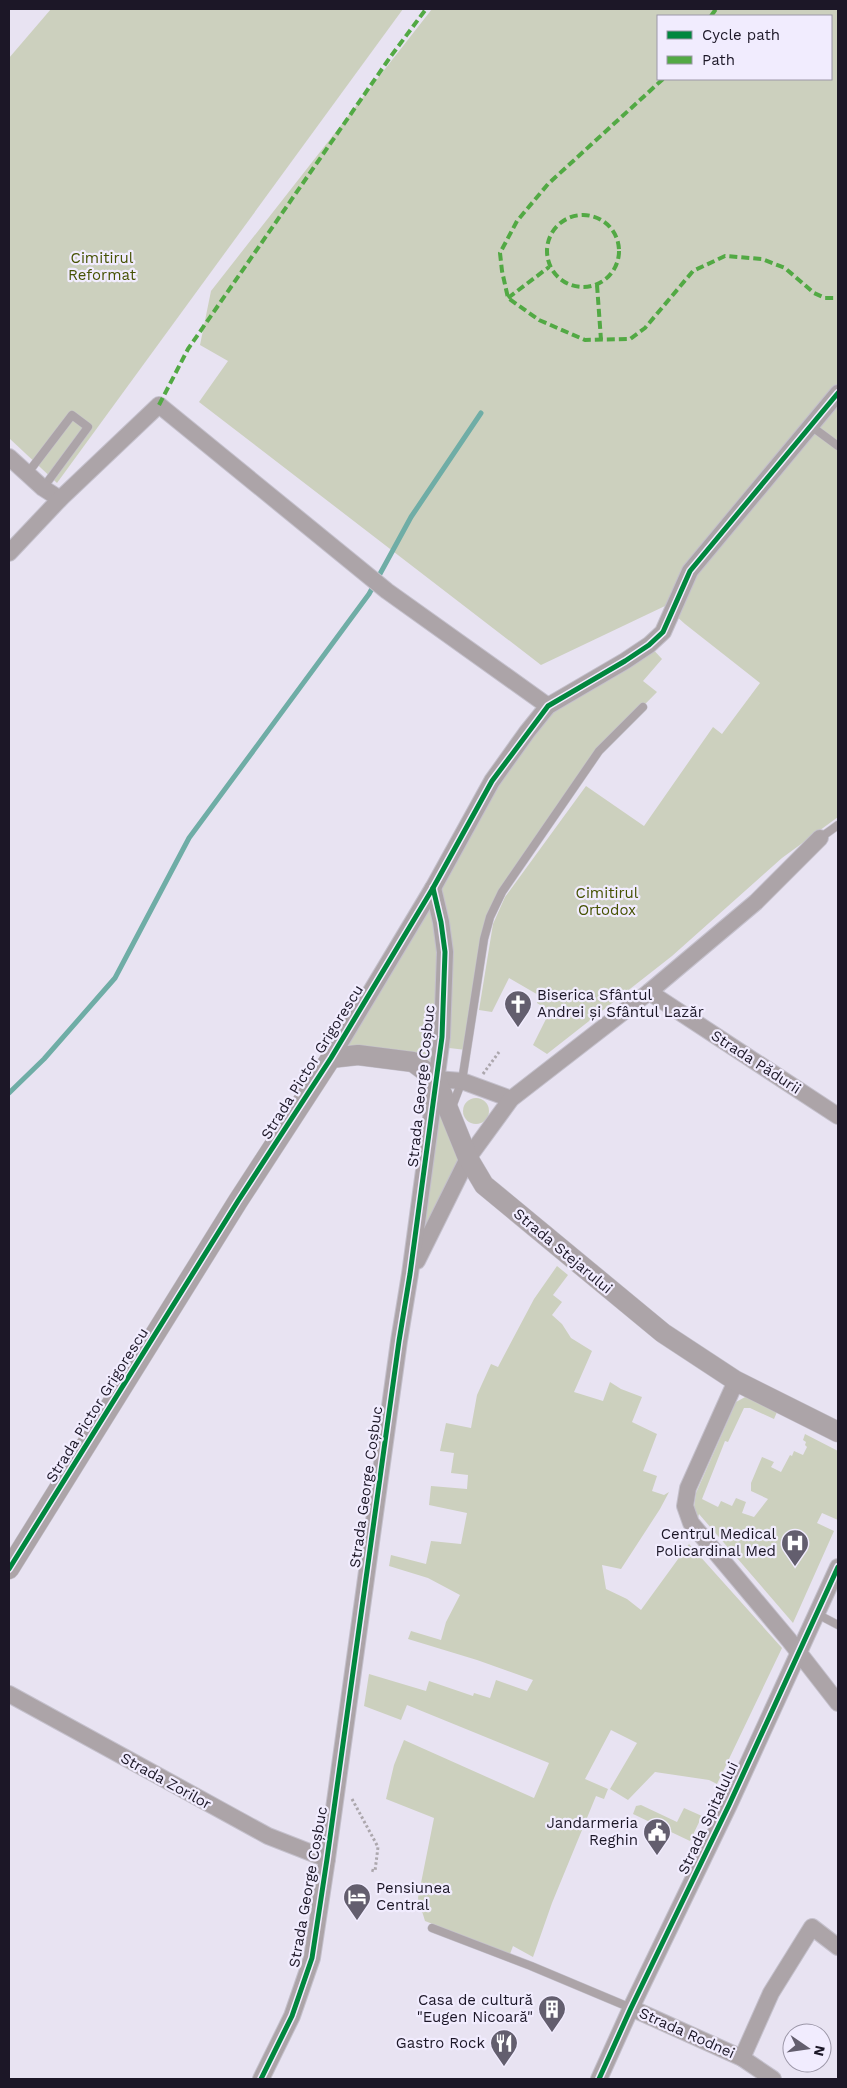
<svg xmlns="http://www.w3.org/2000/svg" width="847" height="2088" viewBox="0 0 847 2088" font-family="'Work Sans',sans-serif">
<rect width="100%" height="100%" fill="#e8e3f2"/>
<g fill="#ccd0be" fill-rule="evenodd">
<polygon points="51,9 403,9 57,483 9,438 9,58"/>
<path d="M432 9H838V817L782 858 672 956 547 1054 533 1045 550 1011 537 1003 540 996 509 978 492 1012 479 1010 493 924 505 897 586 786 644 826 713 727 722 734 760 683 685 624 665 606 541 665 199 402 228 361 200 345 211 291ZM658 16H831V79H658Z"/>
<polygon points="649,645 662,659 643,681 657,692 599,751 490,917 466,1050 441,1047 436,1079 468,1158 410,1274 436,1079 413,1062 331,1058 548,706"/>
<circle cx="476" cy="1111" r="13"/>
<polygon points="557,1266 568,1275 553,1295 562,1302 552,1315 562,1324 571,1338 592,1351 574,1392 603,1401 610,1382 621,1389 642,1397 632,1422 657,1434 643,1471 657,1476 652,1491 664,1495 669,1492 660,1509 621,1569 602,1565 606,1589 627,1599 641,1610 689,1544 782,1648 717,1784 709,1780 655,1772 628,1800 610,1789 637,1743 611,1730 585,1779 608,1789 604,1799 596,1796 552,1903 533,1957 513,1946 510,1954 425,1921 418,1898 434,1818 386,1799 394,1765 404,1740 534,1798 549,1763 407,1705 401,1720 364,1706 369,1674 426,1691 429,1681 473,1696 474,1693 490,1698 496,1680 527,1691 533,1680 477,1660 408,1639 411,1631 441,1640 446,1622 460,1595 428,1578 389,1566 391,1555 426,1564 431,1541 461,1544 467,1513 429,1505 431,1486 467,1489 468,1475 451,1473 454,1453 440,1451 446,1423 471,1428 477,1395 491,1364 498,1367 534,1299"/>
<polygon points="747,1396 777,1412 774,1419 750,1408 744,1408 728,1442 725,1441 702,1499 718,1507 721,1501 732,1506 736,1498 746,1502 742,1513 754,1517 768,1499 751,1491 751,1483 762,1457 774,1462 771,1467 781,1472 790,1455 792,1456 794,1451 803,1455 807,1447 805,1445 806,1442 803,1440 805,1434 838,1451 838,1520 822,1513 817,1523 834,1531 793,1623 699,1514 698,1518 694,1507 696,1493 736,1402"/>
<polygon points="641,1805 677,1822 684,1808 702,1816 690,1841 633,1814 636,1806"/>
</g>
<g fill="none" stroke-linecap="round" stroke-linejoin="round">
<polyline stroke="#6fada6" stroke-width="5" points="9,1093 44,1059 115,978 189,838 369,594 411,517 481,413"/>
<g stroke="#c4c0cc" stroke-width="9">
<g id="service">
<polyline points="811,426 838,446"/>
<polyline points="27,474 72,415 88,427 43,488"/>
<polyline points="820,838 838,825"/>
<polyline points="452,1107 462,1081 484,939 490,917 502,892 599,751 643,707"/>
<polyline points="817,1614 838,1625"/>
<polyline points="432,1928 531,1966 631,2008"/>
</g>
</g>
<g stroke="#c4c0cc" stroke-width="18">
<g id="minor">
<polyline points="9,457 43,488 60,499"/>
<polyline points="9,553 60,499 159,405 387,591 548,706"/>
<polyline points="649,992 838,1116"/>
<polyline points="331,1058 433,888 492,781 527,732 548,706 625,661 649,645 663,632 690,571 838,393"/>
<polyline points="436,1079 462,1081 511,1099"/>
<polyline points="417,1261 468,1158 511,1099 649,992 756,902 820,838"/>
<polyline points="736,1381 688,1488 685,1506 691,1523 789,1640 838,1703"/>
<polyline points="9,1694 268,1836 327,1859"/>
<polyline points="631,2008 742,2058 773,2079"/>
<polyline points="742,2058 771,1993 812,1927 838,1947"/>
<polyline points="261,2079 292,2016 312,1958 327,1859 399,1341 410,1274 442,1037 445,952 441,922 433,888"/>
<polyline points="599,2079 631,2008 729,1805 838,1567"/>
</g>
</g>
<g stroke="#c4c0cc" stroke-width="21">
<polyline id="tertiary" points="9,1569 238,1201 331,1058 358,1055 413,1062 436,1079 468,1158 484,1185 663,1333 736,1381 838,1432"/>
</g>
<g stroke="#aca7ad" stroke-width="3" stroke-dasharray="2.5 2.5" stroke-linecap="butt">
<polyline points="483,1074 499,1052"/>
<polyline points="352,1799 378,1847 375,1871 371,1870"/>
</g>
<use href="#service" stroke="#aca4a8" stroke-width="8"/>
<use href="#minor" stroke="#aca4a8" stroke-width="16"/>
<use href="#tertiary" stroke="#aca4a8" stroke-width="20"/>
<g stroke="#52a944" stroke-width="4" stroke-dasharray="8 4" stroke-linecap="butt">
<polyline points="711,16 716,9"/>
<polyline points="663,79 548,184 517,221 500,253 502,271 508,298 539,320 585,340 630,339 645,328 693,271 725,256 762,259 785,268 814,293 825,298 838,298"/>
<circle cx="583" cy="251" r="36"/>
<polyline points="597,285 601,340"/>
<polyline points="508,298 549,267"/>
<polyline points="159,405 188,349 391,56 426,9"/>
</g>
<g stroke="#f1ecfe" stroke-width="8">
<g id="cycleway">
<polyline points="9,1569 238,1201 331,1058 433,888 492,781 548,706 625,661 649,645 663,632 690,571 838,393"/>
<polyline points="261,2079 292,2016 312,1958 327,1859 399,1341 410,1274 442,1037 445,952 441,922 433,888"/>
<polyline points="599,2079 631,2008 729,1805 838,1567"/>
</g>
</g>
<use href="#cycleway" stroke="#00873e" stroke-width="5"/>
</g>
<defs>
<g id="church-pin" transform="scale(1.4375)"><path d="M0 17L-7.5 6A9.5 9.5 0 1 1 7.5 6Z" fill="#635e6e" stroke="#f1ecfe"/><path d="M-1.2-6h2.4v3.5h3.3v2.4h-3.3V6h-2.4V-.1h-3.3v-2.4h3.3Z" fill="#fff"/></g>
<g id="hospital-pin" transform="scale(1.4375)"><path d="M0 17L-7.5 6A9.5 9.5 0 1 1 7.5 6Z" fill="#635e6e" stroke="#f1ecfe"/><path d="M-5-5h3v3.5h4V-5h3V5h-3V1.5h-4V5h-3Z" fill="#fff"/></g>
<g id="civic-pin" transform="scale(1.4375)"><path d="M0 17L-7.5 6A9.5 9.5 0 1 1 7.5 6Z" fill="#635e6e" stroke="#f1ecfe"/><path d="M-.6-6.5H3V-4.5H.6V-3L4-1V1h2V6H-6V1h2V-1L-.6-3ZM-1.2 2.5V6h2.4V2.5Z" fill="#fff"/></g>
<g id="hotel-pin" transform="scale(1.4375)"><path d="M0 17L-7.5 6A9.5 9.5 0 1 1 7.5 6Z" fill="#635e6e" stroke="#f1ecfe"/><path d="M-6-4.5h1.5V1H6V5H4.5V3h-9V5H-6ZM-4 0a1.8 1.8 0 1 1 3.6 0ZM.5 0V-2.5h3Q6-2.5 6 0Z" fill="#fff"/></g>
<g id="building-pin" transform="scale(1.4375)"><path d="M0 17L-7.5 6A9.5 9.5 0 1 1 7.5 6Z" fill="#635e6e" stroke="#f1ecfe"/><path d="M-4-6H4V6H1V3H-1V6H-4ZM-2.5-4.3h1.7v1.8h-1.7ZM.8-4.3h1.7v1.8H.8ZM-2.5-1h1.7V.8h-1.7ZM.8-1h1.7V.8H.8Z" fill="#fff"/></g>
<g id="restaurant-pin" transform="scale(1.4375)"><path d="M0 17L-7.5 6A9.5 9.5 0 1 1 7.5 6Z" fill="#635e6e" stroke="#f1ecfe"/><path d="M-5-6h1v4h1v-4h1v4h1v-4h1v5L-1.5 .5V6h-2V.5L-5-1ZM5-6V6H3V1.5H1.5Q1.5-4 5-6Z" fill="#fff"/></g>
</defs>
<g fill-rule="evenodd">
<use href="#church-pin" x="518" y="1004"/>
<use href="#hospital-pin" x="795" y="1543"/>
<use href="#civic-pin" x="657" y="1832"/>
<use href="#hotel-pin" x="357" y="1897"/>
<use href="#building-pin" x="552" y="2009"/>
<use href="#restaurant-pin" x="504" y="2043"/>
</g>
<g text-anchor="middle" stroke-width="4.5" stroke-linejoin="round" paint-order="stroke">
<g font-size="15" fill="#465203" stroke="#f1ecfe">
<text x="102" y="263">Cimitirul<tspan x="102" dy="17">Reformat</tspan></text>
<text x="607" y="898">Cimitirul<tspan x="607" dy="17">Ortodox</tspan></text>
</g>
<g font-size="15" fill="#1c1727" stroke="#f1ecfe" text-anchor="end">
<text x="537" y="1000" text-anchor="start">Biserica Sfântul<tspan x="537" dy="17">Andrei și Sfântul Lazăr</tspan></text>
<text x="776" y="1539">Centrul Medical<tspan x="776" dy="17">Policardinal Med</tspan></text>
<text x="638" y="1828">Jandarmeria<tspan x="638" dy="17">Reghin</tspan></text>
<text x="376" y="1893" text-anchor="start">Pensiunea<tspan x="376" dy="17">Central</tspan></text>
<text x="533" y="2005">Casa de cultură<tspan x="533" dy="17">"Eugen Nicoară"</tspan></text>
<text x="485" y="2048">Gastro Rock</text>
</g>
<g font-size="15" fill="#1c1727" stroke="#f1ecfe">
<text transform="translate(312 1062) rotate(-58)" y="5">Strada Pictor Grigorescu</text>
<text transform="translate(756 1062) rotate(33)" y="5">Strada Pădurii</text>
<text transform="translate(421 1086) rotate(-84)" y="5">Strada George Coșbuc</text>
<text transform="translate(563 1251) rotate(40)" y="5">Strada Stejarului</text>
<text transform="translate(97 1405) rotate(-58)" y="5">Strada Pictor Grigorescu</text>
<text transform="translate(366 1487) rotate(-82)" y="5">Strada George Coșbuc</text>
<text transform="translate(166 1781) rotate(29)" y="5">Strada Zorilor</text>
<text transform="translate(708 1818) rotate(-65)" y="5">Strada Spitalului</text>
<text transform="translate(308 1887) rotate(-80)" y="5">Strada George Coșbuc</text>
<text transform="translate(687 2033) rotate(24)" y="5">Strada Rodnei</text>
</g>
</g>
<rect width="847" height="2088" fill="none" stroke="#1c1727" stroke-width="20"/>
<rect x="657" y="15" width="175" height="65" fill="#f1ecfe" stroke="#9c97a8"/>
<rect x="667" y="31" width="25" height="8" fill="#00873e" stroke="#9c97a8"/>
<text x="702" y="40" font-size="15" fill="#1c1727">Cycle path</text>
<rect x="667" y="56" width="25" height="8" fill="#52a944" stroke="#9c97a8"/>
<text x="702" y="65" font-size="15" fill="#1c1727">Path</text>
<g transform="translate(807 2048) rotate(103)"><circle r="24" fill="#f1ecfe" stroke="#9c97a8"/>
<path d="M0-4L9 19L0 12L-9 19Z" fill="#635e6e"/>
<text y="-8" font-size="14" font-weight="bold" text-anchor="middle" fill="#1c1727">N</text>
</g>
</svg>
